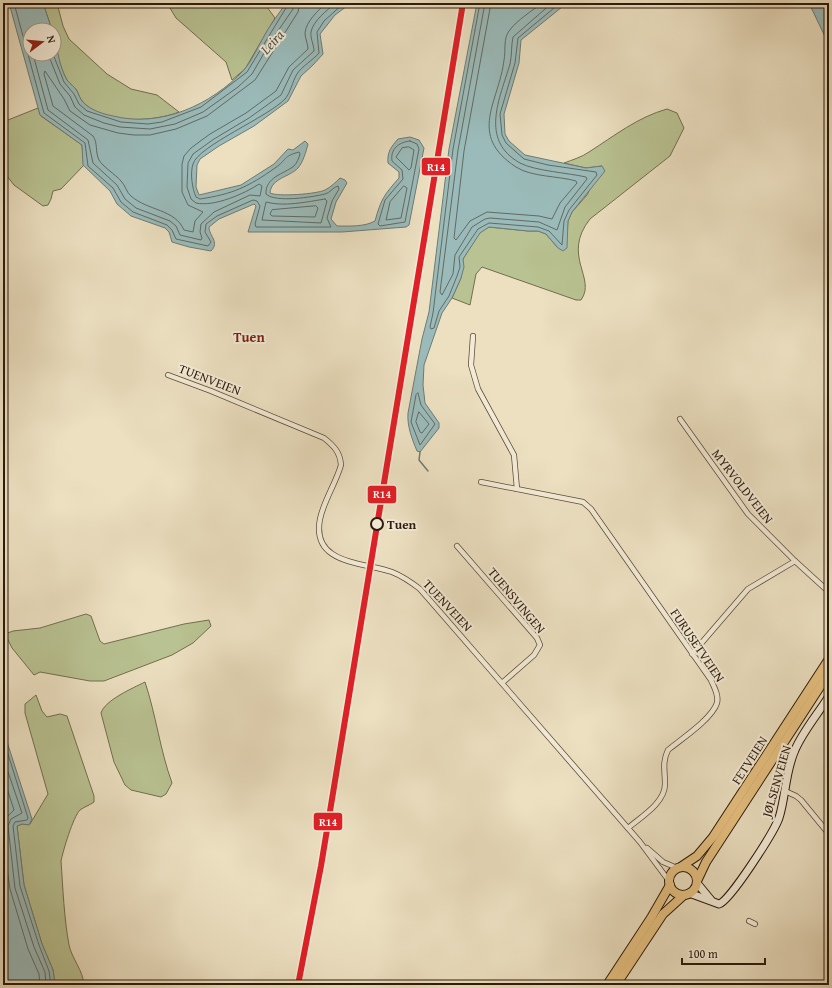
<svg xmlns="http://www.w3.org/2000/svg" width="832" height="988" viewBox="0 0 832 988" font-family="'Gentium Book Plus',serif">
<rect width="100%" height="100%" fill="#ece0c1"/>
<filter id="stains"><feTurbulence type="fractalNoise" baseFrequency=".005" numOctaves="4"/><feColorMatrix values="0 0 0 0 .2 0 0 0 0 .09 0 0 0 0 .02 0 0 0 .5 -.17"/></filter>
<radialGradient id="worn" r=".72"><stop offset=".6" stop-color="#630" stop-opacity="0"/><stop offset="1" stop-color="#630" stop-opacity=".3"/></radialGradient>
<g fill="#b9c292" stroke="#726e4e">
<path d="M43 3H57L63 26 69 39 107 74 131 89 157 95 179 112C153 122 103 125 83 102 80 99 79 95 77 91 75 87 70 84 67 80 59 66 54 46 54 30H52Z"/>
<polygon points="167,3 264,3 275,18 245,69 232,80 226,62 176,18"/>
<polygon points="38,108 41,116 82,145 84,165 61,189 53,191 51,199 48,205 43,206 14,185 3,171 3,122"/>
<path d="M667 109 677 113 684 128 670 156 590 219C561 256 597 278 581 300H576L482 267 476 274 470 305 452 298 461 278 463 259 480 232 489 227 528 231H538L546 234 558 248 567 231 568 221 572 212 587 195 602 166 586 168 564 163C572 160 582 157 589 152 614 136 638 117 667 109Z"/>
<polygon points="86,614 91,616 100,641 104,644 184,624 209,620 211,626 193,643 172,655 104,681 90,681 40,672 34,675 12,648 5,634 13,631 40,628"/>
<path d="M145 682C156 715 160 750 172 783L166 794 161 797 131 790 125 785 114 762 101 713C105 700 133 688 145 682Z"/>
<path d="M36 695 42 711 47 717 60 714 67 716 94 796V802C90 805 84 807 80 810 73 817 63 851 61 861 63 889 64 918 69 945 72 959 83 970 84 985H55L53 970 42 944 24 885 17 826 22 824H30L48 794 25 713V704Z"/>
</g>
<g fill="#9abbba" stroke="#6e7b74">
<path d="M9 3H43L52 30H30V54H54V36C58 51 59 66 67 80 70 84 75 87 77 91 79 95 80 99 83 102 90 110 103 114 113 116 161 128 211 105 244 70 252 61 257 48 263 38 269 26 278 15 286 3H351L335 15 320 34 323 54 313 65 301 76 288 101 254 126 219 146 200 159 197 165 196 187 199 195 241 185 274 164 288 149 293 150 305 141 308 144C306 152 303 162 298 168 290 177 271 178 270 193 278 197 317 194 325 190 331 187 336 182 340 178L345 180 347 183 336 202 331 219 337 226C350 226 364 227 375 221 381 199 384 195 399 178V172L388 163C387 152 391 147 398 139L410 137 419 140 424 148 409 225 406 227 342 232H248L256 206 254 204 219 219 209 227C209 236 220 242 211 251L189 247 172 242 169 232 165 228 131 216 117 204 110 191 83 165 82 145 40 115Z"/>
<path d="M477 3H567L521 40 519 63 504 114 505 134 509 141 525 155 586 168 602 166 605 171 572 212 568 221 567 248 563 251 558 248 546 234 538 231H528L489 227 480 233 463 259 464 267 461 278 452 298 442 313 424 365 423 385 425 403 439 423V428L420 452 417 451C412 439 407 426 408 413L422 339 429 312 449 149Z"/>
<polygon points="809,3 829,3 829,45"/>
<polygon points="3,717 8,745 32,819 29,825 22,824 17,826 24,885 42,944 53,970 55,985 3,985"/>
</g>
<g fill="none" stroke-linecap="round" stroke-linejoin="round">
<g stroke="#636a62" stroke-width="1">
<path d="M14 3 44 113 85 143 88 166 113 188 121 202 133 212 167 225 172 230 176 239 208 246 211 242 205 232 206 224 217 216 253 200 257 201 260 206 255 224 256 227H331L327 218 332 201 339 189 338 186C333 187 330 193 325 194 313 197 275 203 266 194 265 177 284 174 294 166 297 163 299 158 300 154L299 152C283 156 287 160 275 168 248 187 233 194 200 199L196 197C192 188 190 173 193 164 198 146 268 117 285 99 291 92 292 82 297 74 301 67 313 60 319 53L317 32 324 21 344 3"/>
<path d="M300 3 298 12 255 80 207 116 176 129 150 135H134L118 133 90 125 70 111 64 99 45 71 44 74 53 106 93 136C98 143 95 152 99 160 102 166 116 175 121 181 126 186 126 192 131 196 148 211 175 209 184 230L193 232 195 221 203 212 188 205 182 192V164L184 156 191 148 210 134 246 113 276 91 289 67 308 49C308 44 305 38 305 33 306 21 319 10 326 3"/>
<polyline points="480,3 453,149 433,313 430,327 431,329 434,328 439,311 449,296 457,276 460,267 459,257 478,229 489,223 538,227 549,231 562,245 564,221 569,210 597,175 596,172 548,165 524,159 506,143 502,135 500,114 515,63 518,38 560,3"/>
<path d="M485 3 458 150 440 292 442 295 453 274 455 255 472 227 485 219 490 218 539 222 557 230 565 207 587 179 586 177C569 173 535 171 520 163 479 140 500 98 510 64 512 56 511 46 513 37L552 3"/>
<path d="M491 3 464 151 454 238 456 240 470 221 487 212 539 216 552 219 560 203 577 183 576 181C559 176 531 177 516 167 467 135 499 102 504 60 506 51 503 39 509 31 517 20 532 11 542 3"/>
<path d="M33 54 48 110 88 140 93 163 117 185 125 199 136 208 170 221 176 226 180 235 201 240 202 238 200 232 201 224 214 212 250 195 260 196 262 186 259 184C244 194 214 207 196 203L191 199 187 187 188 163 193 154 214 139 249 118 281 95 293 70 314 51C314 45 310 38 311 32 313 21 327 10 336 3"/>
<polyline points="48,54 60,84 70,96 75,107 84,115 104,123 120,127 150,129 175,124 203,112 238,87 252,74 271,41 293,9 294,3"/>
<polyline points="53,54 64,82 74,94 79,104 87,111 121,122 148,124 162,122 201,107 247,72 289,3"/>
<path d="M410 141 417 144 419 149 405 222 380 226 378 224 385 200 403 179 402 170 392 161C390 149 399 142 410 141Z"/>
<polygon points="409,147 414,150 411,168 409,170 396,157 402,148"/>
<polygon points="404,186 407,188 401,218 386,220 390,202"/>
<path d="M325 199 327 201 321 223 262 220 266 202C284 207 306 202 325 199Z"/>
<polygon points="316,206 318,208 315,217 272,216 270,214 272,210"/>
<polygon points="418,393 421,405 435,424 420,445 411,422 416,395"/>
<polygon points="419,412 429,424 422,433 420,432 416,422"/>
<polyline points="3,738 28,818 27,820 15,822 13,826 20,886 39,945 49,971 51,985"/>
<polyline points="3,757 22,813 11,819 8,826 15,888 34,947 45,972 46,985"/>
<polyline points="3,776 14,810 3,821"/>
<polyline points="3,843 10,889 28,949 39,974 40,985"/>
</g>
<polyline stroke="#6e7b74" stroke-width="1.5" points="420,452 419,460 428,471"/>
<g stroke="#5c4c38" stroke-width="6">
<g id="street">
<polyline points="473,336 471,365 478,389 514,455 517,489"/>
<path d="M168 375 211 391 324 438C334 446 340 452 341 465 336 483 324 500 320 519 311 565 364 562 392 572 402 576 411 582 420 589L640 842 669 881"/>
<polyline points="680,419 748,514 795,561"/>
<path d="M481 482 583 502 591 509 711 680C714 687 719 695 717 703 712 719 680 740 668 750 662 762 665 771 665 784 665 803 641 817 628 828"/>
<polyline points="457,546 537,638 540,645 534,655 502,683"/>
<polyline points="692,654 748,589 795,561 829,592"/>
<polyline points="785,791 796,796 801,800 829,834"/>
<polyline points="647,848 663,862 677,868"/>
<polyline points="749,921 755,924"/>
</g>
</g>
<g stroke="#2c1a0b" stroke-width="9">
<g id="secondary">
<polyline points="697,883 711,900"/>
<path d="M689 893 719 904C730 901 774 832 779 818 786 796 785 772 795 750 803 731 818 714 829 696"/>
</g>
</g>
<g stroke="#2c1a0b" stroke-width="10">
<g id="highway">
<polyline points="682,866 697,856 713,837 829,659"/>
<circle cx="683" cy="881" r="14"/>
<polyline points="697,881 706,862 829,673"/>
<polyline points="607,985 651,918 670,885"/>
<polyline points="616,985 663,914 684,895"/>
</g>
</g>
<use href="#street" stroke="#f3ebd7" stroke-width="4.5"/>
<use href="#secondary" stroke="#f3ebd7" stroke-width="7"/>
<use href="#highway" stroke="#e6c080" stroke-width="8"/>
<g stroke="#f3ebd7" stroke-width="9">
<polyline id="rail-1" points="298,985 321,866 463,3"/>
</g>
<use href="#rail-1" stroke="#df2027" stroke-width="6"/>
</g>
<circle fill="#f3ebd7" stroke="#2c1a0b" stroke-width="2" cx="377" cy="524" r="6"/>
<g text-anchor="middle" stroke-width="4" stroke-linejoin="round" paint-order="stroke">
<g font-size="13" fill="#2c1a0b" stroke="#f3ebd7">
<text transform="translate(210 379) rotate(21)" y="5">TUENVEIEN</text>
<text transform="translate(743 486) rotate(52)" y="5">MYRVOLDVEIEN</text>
<text transform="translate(517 600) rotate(50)" y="5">TUENSVINGEN</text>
<text transform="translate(448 605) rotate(47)" y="5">TUENVEIEN</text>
<text transform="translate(698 645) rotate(56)" y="5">FURUSETVEIEN</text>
<text transform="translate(749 760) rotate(-57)" y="5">FETVEIEN</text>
<text transform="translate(776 781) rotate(-74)" y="5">JØLSENVEIEN</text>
</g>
<g font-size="13" font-weight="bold" fill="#2c1a0b" stroke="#f3ebd7" text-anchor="start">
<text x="387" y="529">Tuen</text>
</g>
<g font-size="14" font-style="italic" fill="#525248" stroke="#f3ebd7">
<text transform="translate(272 42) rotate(-48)" y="5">Leira</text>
</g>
<g font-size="14" font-weight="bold" fill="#7a1f14" stroke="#f3ebd7">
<text x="249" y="342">Tuen</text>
</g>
</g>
<g stroke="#f3ebd7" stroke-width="1.5">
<rect x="421" y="157" width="30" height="19" rx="4" fill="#df2027"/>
<rect x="367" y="485" width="30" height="19" rx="4" fill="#df2027"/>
<rect x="313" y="812" width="30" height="19" rx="4" fill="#df2027"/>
</g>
<g font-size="11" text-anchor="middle" font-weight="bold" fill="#fff">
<text x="436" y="171">R14</text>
<text x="382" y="498">R14</text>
<text x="328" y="826">R14</text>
</g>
<rect width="832" height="988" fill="none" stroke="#ece0c1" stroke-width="16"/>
<rect x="4" y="4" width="824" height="980" fill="none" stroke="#2c1a0b" stroke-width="2"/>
<rect x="8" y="8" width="816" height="972" fill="none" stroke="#2c1a0b"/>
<g transform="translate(42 42) rotate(74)"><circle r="19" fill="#f3ebd7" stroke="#a39785"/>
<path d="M0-3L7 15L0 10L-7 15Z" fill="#8f2418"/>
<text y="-6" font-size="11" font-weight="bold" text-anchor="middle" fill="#2c1a0b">N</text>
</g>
<path d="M682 958v6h83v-6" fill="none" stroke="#2c1a0b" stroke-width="2"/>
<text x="688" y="958" font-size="12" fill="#2c1a0b" stroke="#f3ebd7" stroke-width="3" paint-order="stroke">100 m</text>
<rect width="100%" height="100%" filter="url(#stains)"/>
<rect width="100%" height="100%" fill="url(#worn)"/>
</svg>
